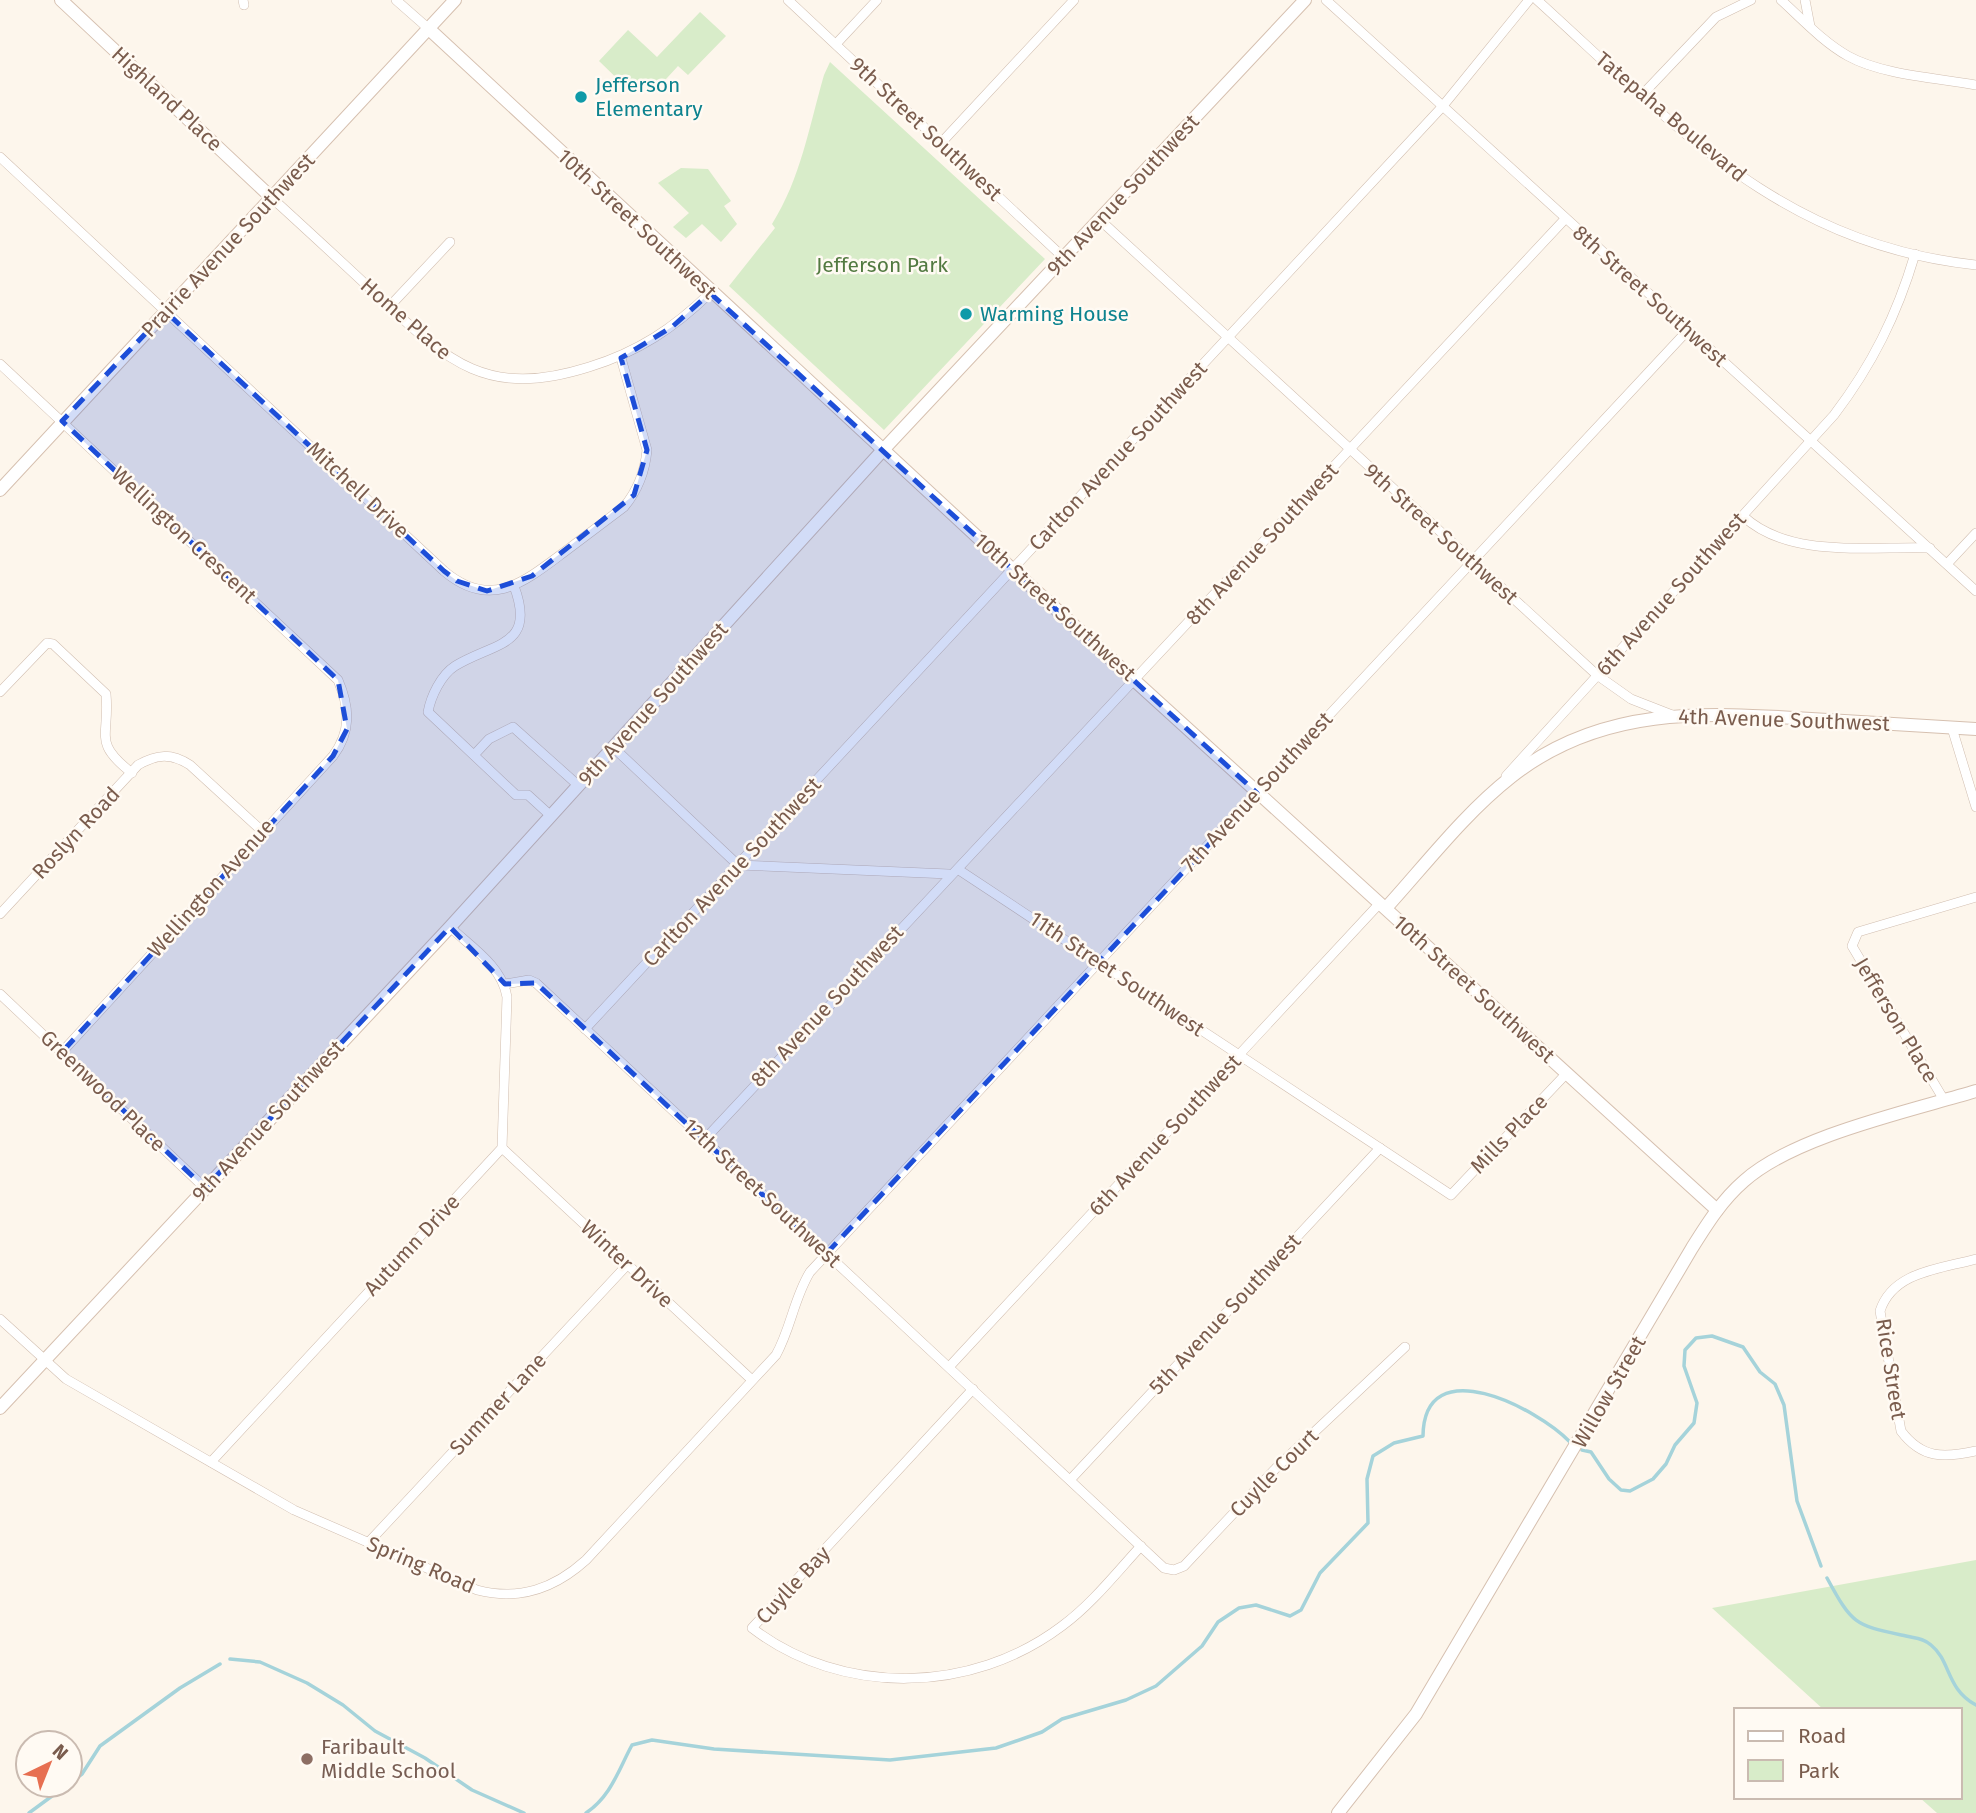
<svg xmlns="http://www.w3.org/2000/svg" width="1976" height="1813" viewBox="0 0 1976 1813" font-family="'Fira Sans',sans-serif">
<rect width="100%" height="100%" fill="#fdf6ec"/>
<g fill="#d8ecc9">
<polygon points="700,12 726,36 688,75 678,66 655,91 643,79 631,92 599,61 628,30 657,57"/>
<path d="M830 62 1045 259 884 430 729 286 775 228 772 224C801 178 809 127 824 75Z"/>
<polygon points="681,168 708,169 731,201 724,206 737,224 721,242 702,224 686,238 673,227 689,213 658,183"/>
<polygon points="1976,1560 1976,1813 1937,1813 1919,1797 1960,1797 1960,1710 1824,1710 1712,1608"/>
</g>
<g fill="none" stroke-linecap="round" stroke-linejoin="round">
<g stroke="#a5d3da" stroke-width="3.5">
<polyline points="1582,1450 1591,1452 1609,1479 1621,1490 1630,1491 1653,1479 1666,1464 1675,1445 1694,1423 1697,1403 1684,1366 1685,1350 1696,1338 1712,1336 1743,1347 1760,1372 1775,1384 1784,1405 1797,1501 1821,1566"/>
<path d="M1827 1578C1853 1626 1855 1625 1906 1636 1914 1638 1924 1638 1931 1645 1951 1661 1946 1689 1976 1705"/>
<polyline points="230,1659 260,1662 307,1683 343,1705 375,1731 425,1758 472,1790 524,1813"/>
<polyline points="70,1783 82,1774 100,1746 180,1688 220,1664"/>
<polyline points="29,1813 67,1785"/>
<path d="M586 1813C611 1796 618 1771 632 1745L652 1740 714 1749 890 1760 996 1748 1042 1732 1062 1719 1126 1700 1156 1686 1202 1646 1218 1622 1239 1608 1256 1605 1290 1616 1301 1610 1320 1573 1368 1523 1367 1479 1373 1456 1394 1443 1423 1436C1424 1349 1537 1408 1570 1442"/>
</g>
<g stroke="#d1beb0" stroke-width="10">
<g id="street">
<polyline points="243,0 244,5"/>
<polyline points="396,0 429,29"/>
<polyline points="788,0 1064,258"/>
<polyline points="1326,0 1976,591"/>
<path d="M1537 0C1675 125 1780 244 1976 265"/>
<path d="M1781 0C1802 19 1823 42 1848 56 1882 75 1938 78 1976 85"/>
<polyline points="1805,0 1810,26"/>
<polyline points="836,44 877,0"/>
<polyline points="1642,95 1716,17 1751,0"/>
<polyline points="941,143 1074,0"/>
<path d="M0 157 444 571C490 610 523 583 563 553 584 537 604 522 624 507 638 490 645 472 647 450L621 358"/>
<path d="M272 198C307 230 343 263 378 296 449 363 487 399 589 367 638 352 674 328 710 293"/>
<polyline points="1100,220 1597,675 1631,699 1672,715"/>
<polyline points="389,307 450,242"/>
<path d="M0 364 338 680C350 708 351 732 333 756L62 1052"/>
<path d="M1743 516C1789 559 1870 546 1930 548"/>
<polyline points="1947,564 1976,533"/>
<path d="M514 586C537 647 494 642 455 666 441 675 431 696 428 712L516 795H528L551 816"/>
<path d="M0 692 47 643 53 644 106 694C110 737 92 742 132 773"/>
<polyline points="1952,728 1976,807"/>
<polyline points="614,748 738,865 949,874"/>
<polyline points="474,755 489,739 513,727 579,786"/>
<path d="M1506 776 1834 415C1872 365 1897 315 1915 254"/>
<polyline points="959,870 1451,1195 1566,1074"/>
<path d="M0 914 138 765C157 754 171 753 190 765L262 831"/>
<polyline points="505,984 529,980 536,983 1164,1568 1174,1570 1184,1566 1277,1467 1405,1347"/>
<polyline points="0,994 205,1188"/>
<polyline points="585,1029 1442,107 1529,0"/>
<polyline points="1944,1100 1852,946 1858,932 1976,897"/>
<polyline points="705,1139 1565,219"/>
<polyline points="502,1148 752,1380"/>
<path d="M1976 1259C1941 1269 1893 1271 1880 1311L1901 1431C1922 1459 1944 1458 1976 1451"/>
<path d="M0 1319 66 1379 294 1510 477 1590C519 1601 554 1589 586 1560L776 1355C791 1328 794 1298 810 1272L1688 330"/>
<polyline points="949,1367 1380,903"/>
<path d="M973 1389 752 1628C842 1697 972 1694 1062 1626 1092 1604 1116 1573 1141 1546"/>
<path d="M211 1462 502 1148 507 997C502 966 471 947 450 927"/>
<polyline points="1070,1480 1380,1148"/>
<polyline points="368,1543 628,1264"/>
</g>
</g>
<g stroke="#d6c0b0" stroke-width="14">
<g id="secondary">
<polyline points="61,0 272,198"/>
<polyline points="429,29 1013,570 1717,1210"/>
<polyline points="0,490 455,0"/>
<path d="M1386 908C1426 864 1464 814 1511 777 1601 706 1703 712 1811 719 1866 722 1921 726 1976 729"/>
<polyline points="0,1408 450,927 883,450 1305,0"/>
<path d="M1338 1813 1416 1714 1692 1248C1707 1224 1722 1200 1744 1181 1794 1136 1910 1111 1976 1091"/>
</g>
</g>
<use href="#street" stroke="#fff" stroke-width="9"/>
<use href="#secondary" stroke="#fff" stroke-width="12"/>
</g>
<path fill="#1d4ed8" fill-opacity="0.2" stroke="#1d4ed8" stroke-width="5" stroke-dasharray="14 9" stroke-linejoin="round" d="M710 293 1257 793 826 1254 536 983 505 984 450 927 205 1188 62 1052 333 756 347 729 338 680 62 421 166 312 444 571 457 581 487 591 532 576 634 495 647 450 621 358 672 327Z"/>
<g fill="#0f9aa8" stroke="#fffaf3" stroke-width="2.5">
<circle cx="581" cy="97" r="7"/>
<circle cx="966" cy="314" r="7"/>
</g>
<circle fill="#8d6e63" stroke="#fffaf3" stroke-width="2.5" cx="307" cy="1759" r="7"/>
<g text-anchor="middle" stroke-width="5" stroke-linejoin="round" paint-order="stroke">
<g font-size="21" fill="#0d838f" stroke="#fffaf3" text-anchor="start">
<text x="595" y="92">Jefferson<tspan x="595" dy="24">Elementary</tspan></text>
<text x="980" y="321">Warming House</text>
</g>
<g font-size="21" fill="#7a5c4d" stroke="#fffaf3">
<text transform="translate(167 99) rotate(43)" y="7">Highland Place</text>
<text transform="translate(1671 117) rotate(40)" y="7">Tatepaha Boulevard</text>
<text transform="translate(926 129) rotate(43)" y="7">9th Street Southwest</text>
<text transform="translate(1123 195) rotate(-47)" y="7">9th Avenue Southwest</text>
<text transform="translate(637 224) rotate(43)" y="7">10th Street Southwest</text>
<text transform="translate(228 245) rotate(-47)" y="7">Prairie Avenue Southwest</text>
<text transform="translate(1650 296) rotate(42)" y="7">8th Street Southwest</text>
<text transform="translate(406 319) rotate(41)" y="7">Home Place</text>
<text transform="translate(1118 456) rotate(-47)" y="7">Carlton Avenue Southwest</text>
<text transform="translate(358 490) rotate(43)" y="7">Mitchell Drive</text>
<text transform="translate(1441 534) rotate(42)" y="7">9th Street Southwest</text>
<text transform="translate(184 535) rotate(43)" y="7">Wellington Crescent</text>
<text transform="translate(1262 544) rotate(-47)" y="7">8th Avenue Southwest</text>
<text transform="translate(1671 594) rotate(-48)" y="7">6th Avenue Southwest</text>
<text transform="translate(1055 607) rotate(42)" y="7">10th Street Southwest</text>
<text transform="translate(653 704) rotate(-48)" y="7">9th Avenue Southwest</text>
<text transform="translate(1784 720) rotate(2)" y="7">4th Avenue Southwest</text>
<text transform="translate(1257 792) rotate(-47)" y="7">7th Avenue Southwest</text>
<text transform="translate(76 833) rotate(-47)" y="7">Roslyn Road</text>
<text transform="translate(732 872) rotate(-47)" y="7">Carlton Avenue Southwest</text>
<text transform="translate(211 888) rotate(-48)" y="7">Wellington Avenue</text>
<text transform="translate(1117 974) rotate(34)" y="7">11th Street Southwest</text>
<text transform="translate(1474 989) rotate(42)" y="7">10th Street Southwest</text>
<text transform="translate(827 1006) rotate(-47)" y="7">8th Avenue Southwest</text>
<text transform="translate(1896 1020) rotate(59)" y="7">Jefferson Place</text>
<text transform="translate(103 1091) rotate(44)" y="7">Greenwood Place</text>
<text transform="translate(268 1121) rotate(-47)" y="7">9th Avenue Southwest</text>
<text transform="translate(1509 1134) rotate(-46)" y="7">Mills Place</text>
<text transform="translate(1165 1135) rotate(-47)" y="7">6th Avenue Southwest</text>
<text transform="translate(762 1193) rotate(43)" y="7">12th Street Southwest</text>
<text transform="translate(412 1245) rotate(-47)" y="7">Autumn Drive</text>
<text transform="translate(627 1264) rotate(43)" y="7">Winter Drive</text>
<text transform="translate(1225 1314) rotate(-47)" y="7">5th Avenue Southwest</text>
<text transform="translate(1891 1369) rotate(81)" y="7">Rice Street</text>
<text transform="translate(1609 1392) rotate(-60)" y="7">Willow Street</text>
<text transform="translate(498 1404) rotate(-47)" y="7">Summer Lane</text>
<text transform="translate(1274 1473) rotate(-45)" y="7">Cuylle Court</text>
<text transform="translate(421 1565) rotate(23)" y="7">Spring Road</text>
<text transform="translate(793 1585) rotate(-47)" y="7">Cuylle Bay</text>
</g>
<g font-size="21" fill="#537a41" stroke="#fffaf3">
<text x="882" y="272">Jefferson Park</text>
</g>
<g font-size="21" fill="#785e54" stroke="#fffaf3" text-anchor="start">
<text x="321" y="1754">Faribault<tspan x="321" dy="24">Middle School</tspan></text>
</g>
</g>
<rect x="1734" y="1708" width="228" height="91" fill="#fffaf3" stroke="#cabbb1" stroke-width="2"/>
<rect x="1748" y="1731" width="35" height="10" fill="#ffffff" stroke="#cabbb1" stroke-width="2"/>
<text x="1798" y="1743" font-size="21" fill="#7a5c4d">Road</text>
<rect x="1748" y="1760" width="35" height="21" fill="#d8ecc9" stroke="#cabbb1" stroke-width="2"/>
<text x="1798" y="1778" font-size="21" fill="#7a5c4d">Park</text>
<g transform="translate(49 1764) rotate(43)"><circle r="33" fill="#fffaf3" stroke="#cabbb1" stroke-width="2"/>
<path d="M0-5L12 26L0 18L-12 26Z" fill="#e76f51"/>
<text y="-10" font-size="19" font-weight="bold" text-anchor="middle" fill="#7a5c4d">N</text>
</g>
</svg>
